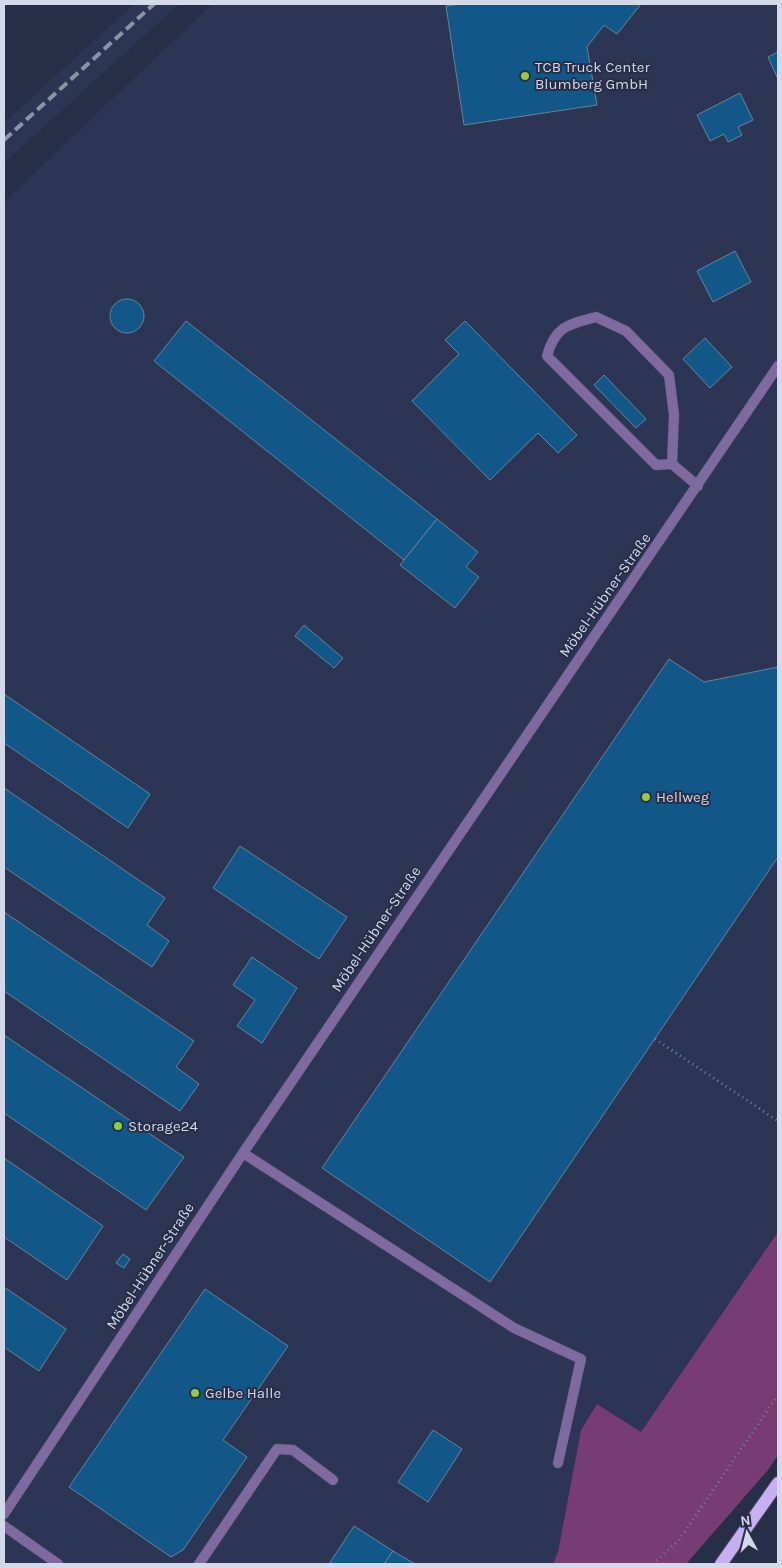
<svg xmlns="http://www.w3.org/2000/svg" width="782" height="1568" viewBox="0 0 782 1568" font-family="Karla,sans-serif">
<rect width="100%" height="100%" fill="#272e47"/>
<g fill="#2d3555">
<polygon points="134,4 179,4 4,163 4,123"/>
<polygon points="212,4 778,4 778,1232 641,1433 598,1404 581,1430 558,1553 553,1564 4,1564 4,202"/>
</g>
<polygon fill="#773c73" points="778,1232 778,1455 768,1470 686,1564 553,1564 558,1552 581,1430 597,1404 641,1432"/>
<g fill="#115888" stroke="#68839a">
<polygon points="461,4 641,4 617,34 604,25 587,47 597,105 464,125 446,6"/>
<polygon points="778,52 778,79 768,57"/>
<polygon points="740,93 753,120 738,127 742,135 728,142 724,134 710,141 697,115"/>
<polygon points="735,251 751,282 713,302 697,271"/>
<circle cx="127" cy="316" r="17"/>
<polygon points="186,321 437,519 404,560 154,361"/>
<polygon points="465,321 577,435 558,453 538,433 490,480 412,401 459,354 445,340"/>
<polygon points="705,338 732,367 710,388 683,359"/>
<polygon points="604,375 646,419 636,428 594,385"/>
<polygon points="437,519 478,552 466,567 479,577 455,608 400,565"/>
<polygon points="304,625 343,658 334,668 295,636"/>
<polygon points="669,659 704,682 778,667 778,857 490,1282 322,1168"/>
<polygon points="4,694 150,794 128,828 4,743"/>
<polygon points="4,788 165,898 147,925 169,941 152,967 4,867"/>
<polygon points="240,846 347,917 319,959 213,888"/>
<polygon points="4,912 194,1041 176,1067 199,1084 180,1111 4,991"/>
<polygon points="252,957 297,988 262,1043 237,1026 255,1000 233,985"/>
<polygon points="4,1035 184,1157 146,1210 4,1113"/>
<polygon points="4,1158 103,1226 67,1280 4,1237"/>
<polygon points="123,1254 130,1259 124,1268 116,1263"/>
<polygon points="4,1287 66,1329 39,1371 4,1347"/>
<polygon points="205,1289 288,1346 223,1440 247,1457 183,1550 171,1557 69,1487"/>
<polygon points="433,1430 462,1449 428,1502 398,1482"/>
<polygon points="354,1526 393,1551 384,1564 329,1564"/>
<polygon points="393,1551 415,1564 384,1564"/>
</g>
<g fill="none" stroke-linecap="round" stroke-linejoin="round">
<g stroke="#434961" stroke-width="11">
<g id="lane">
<path d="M672 464 674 415 669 375 626 331 596 317C569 324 555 326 547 356L656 465 672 464 698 486"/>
<polyline points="243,1153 514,1328 581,1359 558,1463"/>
<polyline points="199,1564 277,1449 293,1450 333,1480"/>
</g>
</g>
<g stroke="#434961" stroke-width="11">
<g id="street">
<polyline points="4,1514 243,1153 778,366"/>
<polyline points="4,1526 58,1564"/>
</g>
</g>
<g stroke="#434961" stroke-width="14">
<polyline id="primary" points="721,1564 778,1483"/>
</g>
<g stroke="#787e93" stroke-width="3" stroke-dasharray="1 4" stroke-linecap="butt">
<polyline points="655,1039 778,1121"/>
<polyline points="653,1564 679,1540 778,1395"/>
</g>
<use href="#lane" stroke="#7f6aa0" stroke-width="10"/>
<use href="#street" stroke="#7f6aa0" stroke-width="10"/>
<use href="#primary" stroke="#c8aff1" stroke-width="12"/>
<polyline stroke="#8d93a7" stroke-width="4" stroke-dasharray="10 5" stroke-linecap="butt" points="4,140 154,4"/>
</g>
<g fill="#90cd40" stroke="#272e47" stroke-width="2">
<circle cx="525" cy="76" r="5"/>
<circle cx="646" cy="797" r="5"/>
<circle cx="118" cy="1126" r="5"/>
<circle cx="195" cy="1393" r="5"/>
</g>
<g text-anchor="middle" stroke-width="4" stroke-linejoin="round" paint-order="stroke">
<g font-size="15" fill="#d4d9ea" stroke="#272e47" text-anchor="start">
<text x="535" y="72">TCB Truck Center<tspan x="535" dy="17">Blumberg GmbH</tspan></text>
<text x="656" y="802">Hellweg</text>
<text x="128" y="1131">Storage24</text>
<text x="205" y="1398">Gelbe Halle</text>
</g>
<g font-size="15" fill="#d4d9ea" stroke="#272e47">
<text transform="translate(605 595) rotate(-55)" y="5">Möbel-Hübner-Straße</text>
<text transform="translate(376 929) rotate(-56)" y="5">Möbel-Hübner-Straße</text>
<text transform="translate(150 1266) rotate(-57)" y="5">Möbel-Hübner-Straße</text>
</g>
</g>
<rect width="782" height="1568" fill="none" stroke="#d4d9ea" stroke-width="10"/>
<g transform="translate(747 1533) rotate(353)" stroke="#272e47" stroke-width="4" paint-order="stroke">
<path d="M0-4L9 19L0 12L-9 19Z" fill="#d4d9ea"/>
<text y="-8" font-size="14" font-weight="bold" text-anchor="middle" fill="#d4d9ea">N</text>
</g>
</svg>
